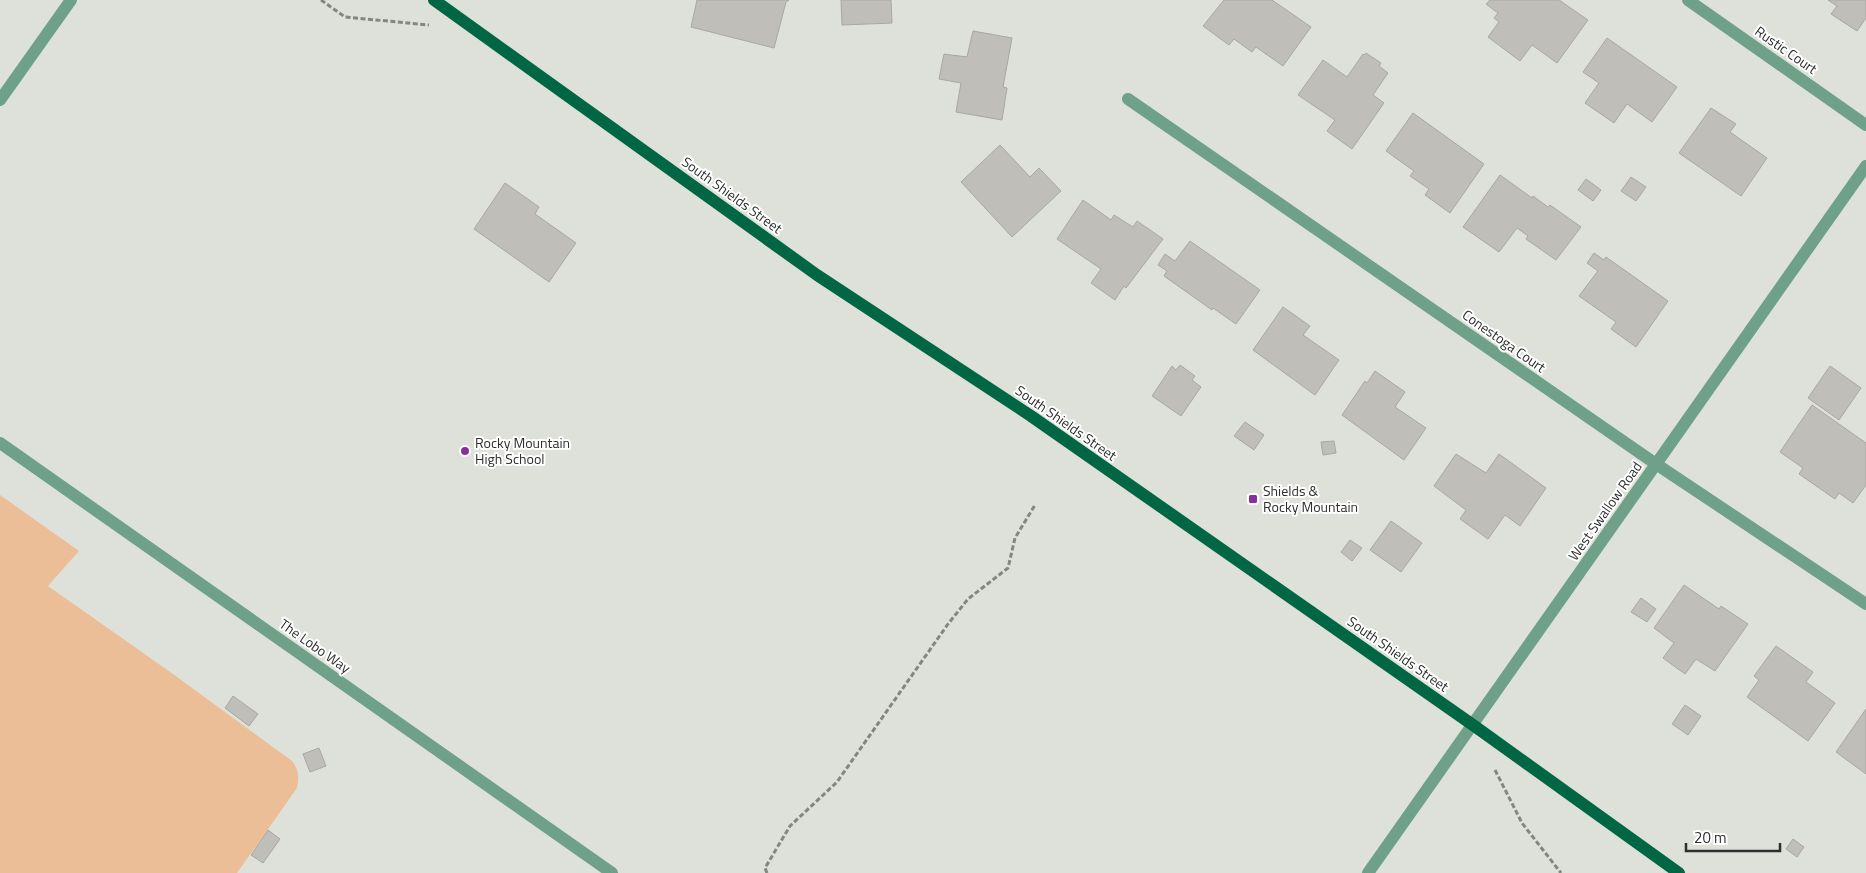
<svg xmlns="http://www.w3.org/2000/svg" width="1866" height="873" viewBox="0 0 1866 873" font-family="'Titillium Web',sans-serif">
<rect width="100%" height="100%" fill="#dde1da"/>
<path fill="#ecbe97" d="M0 495 79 551 48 586 173 674 292 761C299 770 299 777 297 788L237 873H0Z"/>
<g fill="#c0beb8" stroke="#a8a7a0">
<polygon points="697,0 789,0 786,2 774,48 691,27"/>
<polygon points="841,0 891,0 892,23 842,25"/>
<polygon points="1224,0 1272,0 1311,27 1283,66 1256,47 1252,52 1234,39 1229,45 1203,26"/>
<polygon points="1490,0 1559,0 1588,20 1557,63 1532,45 1520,61 1488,37 1499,22 1494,18 1498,13 1486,4"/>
<polygon points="1828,0 1866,0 1866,18 1857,31 1831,14 1837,6"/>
<polygon points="973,31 1012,38 1003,87 1007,88 1002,120 956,112 961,83 939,79 944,54 967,57"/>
<polygon points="1607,38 1677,87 1652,122 1627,104 1614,123 1585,103 1599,83 1583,72"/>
<polygon points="1366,53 1381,63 1379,66 1388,73 1373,95 1384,103 1352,149 1327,131 1335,120 1298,95 1323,60 1347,77 1363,54 1364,55"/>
<polygon points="1711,108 1736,124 1730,132 1767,158 1741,196 1679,153"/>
<polygon points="1413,113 1484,164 1450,213 1425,195 1429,189 1410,176 1414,171 1386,151"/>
<polygon points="1000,145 1030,177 1039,168 1061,191 1012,237 961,182"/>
<polygon points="1500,175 1532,198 1533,196 1548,207 1550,205 1581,227 1556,260 1526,239 1528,236 1517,228 1499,252 1463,227"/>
<polygon points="1631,177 1646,187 1636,201 1621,191"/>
<polygon points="1586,179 1601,190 1593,201 1578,190"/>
<polygon points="505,183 539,207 535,214 576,243 549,282 474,229"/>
<polygon points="1083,200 1111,220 1114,215 1133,227 1137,221 1163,239 1126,288 1124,286 1115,300 1091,283 1101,269 1057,239"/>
<polygon points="1190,241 1260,290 1236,324 1213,308 1212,310 1164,276 1167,271 1158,265 1165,254 1175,261"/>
<polygon points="1594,253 1604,260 1606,257 1668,301 1636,347 1611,329 1616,322 1579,296 1598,271 1587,263"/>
<polygon points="1283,307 1310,326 1303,335 1339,360 1315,395 1253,350"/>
<polygon points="1180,365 1195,376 1192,380 1201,387 1181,416 1152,396 1172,366 1176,370"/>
<polygon points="1830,366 1861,388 1839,420 1808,398"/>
<polygon points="1375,371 1405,392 1395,407 1426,428 1404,460 1342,415 1365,381 1367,383"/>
<polygon points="1812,405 1866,443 1866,485 1853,503 1839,493 1835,499 1799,474 1803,468 1780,452"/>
<polygon points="1245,422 1264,435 1254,450 1234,436"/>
<polygon points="1334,441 1336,453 1323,455 1321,442"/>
<polygon points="1456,454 1486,473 1499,454 1546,488 1520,526 1505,515 1488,539 1460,519 1466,510 1434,486"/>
<polygon points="1391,521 1422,543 1401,572 1370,550"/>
<polygon points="1350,540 1362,548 1352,561 1341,552"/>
<polygon points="1684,585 1719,609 1721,606 1748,624 1715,671 1696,659 1685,674 1663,658 1674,643 1654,628"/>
<polygon points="1641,598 1656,609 1647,622 1631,612"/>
<polygon points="1776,646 1813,672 1806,682 1835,703 1808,741 1747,697 1759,680 1754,676"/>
<polygon points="233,696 258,714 249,726 225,708"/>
<polygon points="1685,705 1701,716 1688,735 1672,724"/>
<polygon points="1866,709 1866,774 1836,752"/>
<polygon points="319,748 326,766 310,772 303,754"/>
<polygon points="268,830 280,839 263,863 251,855"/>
<polygon points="1793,839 1804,847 1797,857 1786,849"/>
</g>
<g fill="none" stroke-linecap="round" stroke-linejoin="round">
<g stroke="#838681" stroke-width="3" stroke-dasharray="5 2.5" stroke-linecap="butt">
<polyline points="321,0 345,17 429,25"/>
<polyline points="1495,770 1522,823 1561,873"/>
<polyline points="767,873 765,868 790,826 837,782 948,624 968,599 1008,568 1015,538 1035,505"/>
</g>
<g stroke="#6ea187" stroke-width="12">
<polyline points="1688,0 1866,125"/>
<polyline points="1128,99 1656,464 1866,604"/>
<polyline points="0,100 71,0"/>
<polyline points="0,443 612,873"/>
<polyline points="1368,873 1866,166"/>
</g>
<polyline stroke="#064" stroke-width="12" points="434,0 817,275 1031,416 1473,725 1679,873"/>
</g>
<g fill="#882f9c" stroke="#fff" stroke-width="2">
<circle cx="465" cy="451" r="5"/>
<rect x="1248" y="494" width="10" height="10" rx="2.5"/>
</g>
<g text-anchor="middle" stroke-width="4" stroke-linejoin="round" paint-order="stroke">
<g font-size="14" fill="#2e2f2d" stroke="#fff">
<text transform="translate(1786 50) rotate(35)" y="5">Rustic Court</text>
<text transform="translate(732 195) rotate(36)" y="5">South Shields Street</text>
<text transform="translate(1504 341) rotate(35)" y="5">Conestoga Court</text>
<text transform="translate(1066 423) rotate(35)" y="5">South Shields Street</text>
<text transform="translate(1605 511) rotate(-55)" y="5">West Swallow Road</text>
<text transform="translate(315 646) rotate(35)" y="5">The Lobo Way</text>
<text transform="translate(1398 654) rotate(35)" y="5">South Shields Street</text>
</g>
<g font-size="14" fill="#2e2f2d" stroke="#fff" text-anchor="start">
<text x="475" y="448">Rocky Mountain<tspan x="475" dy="16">High School</tspan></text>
<text x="1263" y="496">Shields &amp;<tspan x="1263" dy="16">Rocky Mountain</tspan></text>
</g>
</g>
<path d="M1686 843v8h94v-8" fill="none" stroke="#2e2f2d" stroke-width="2.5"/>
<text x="1694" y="843" font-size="15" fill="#2e2f2d" stroke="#ffffff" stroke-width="4" paint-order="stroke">20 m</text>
</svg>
